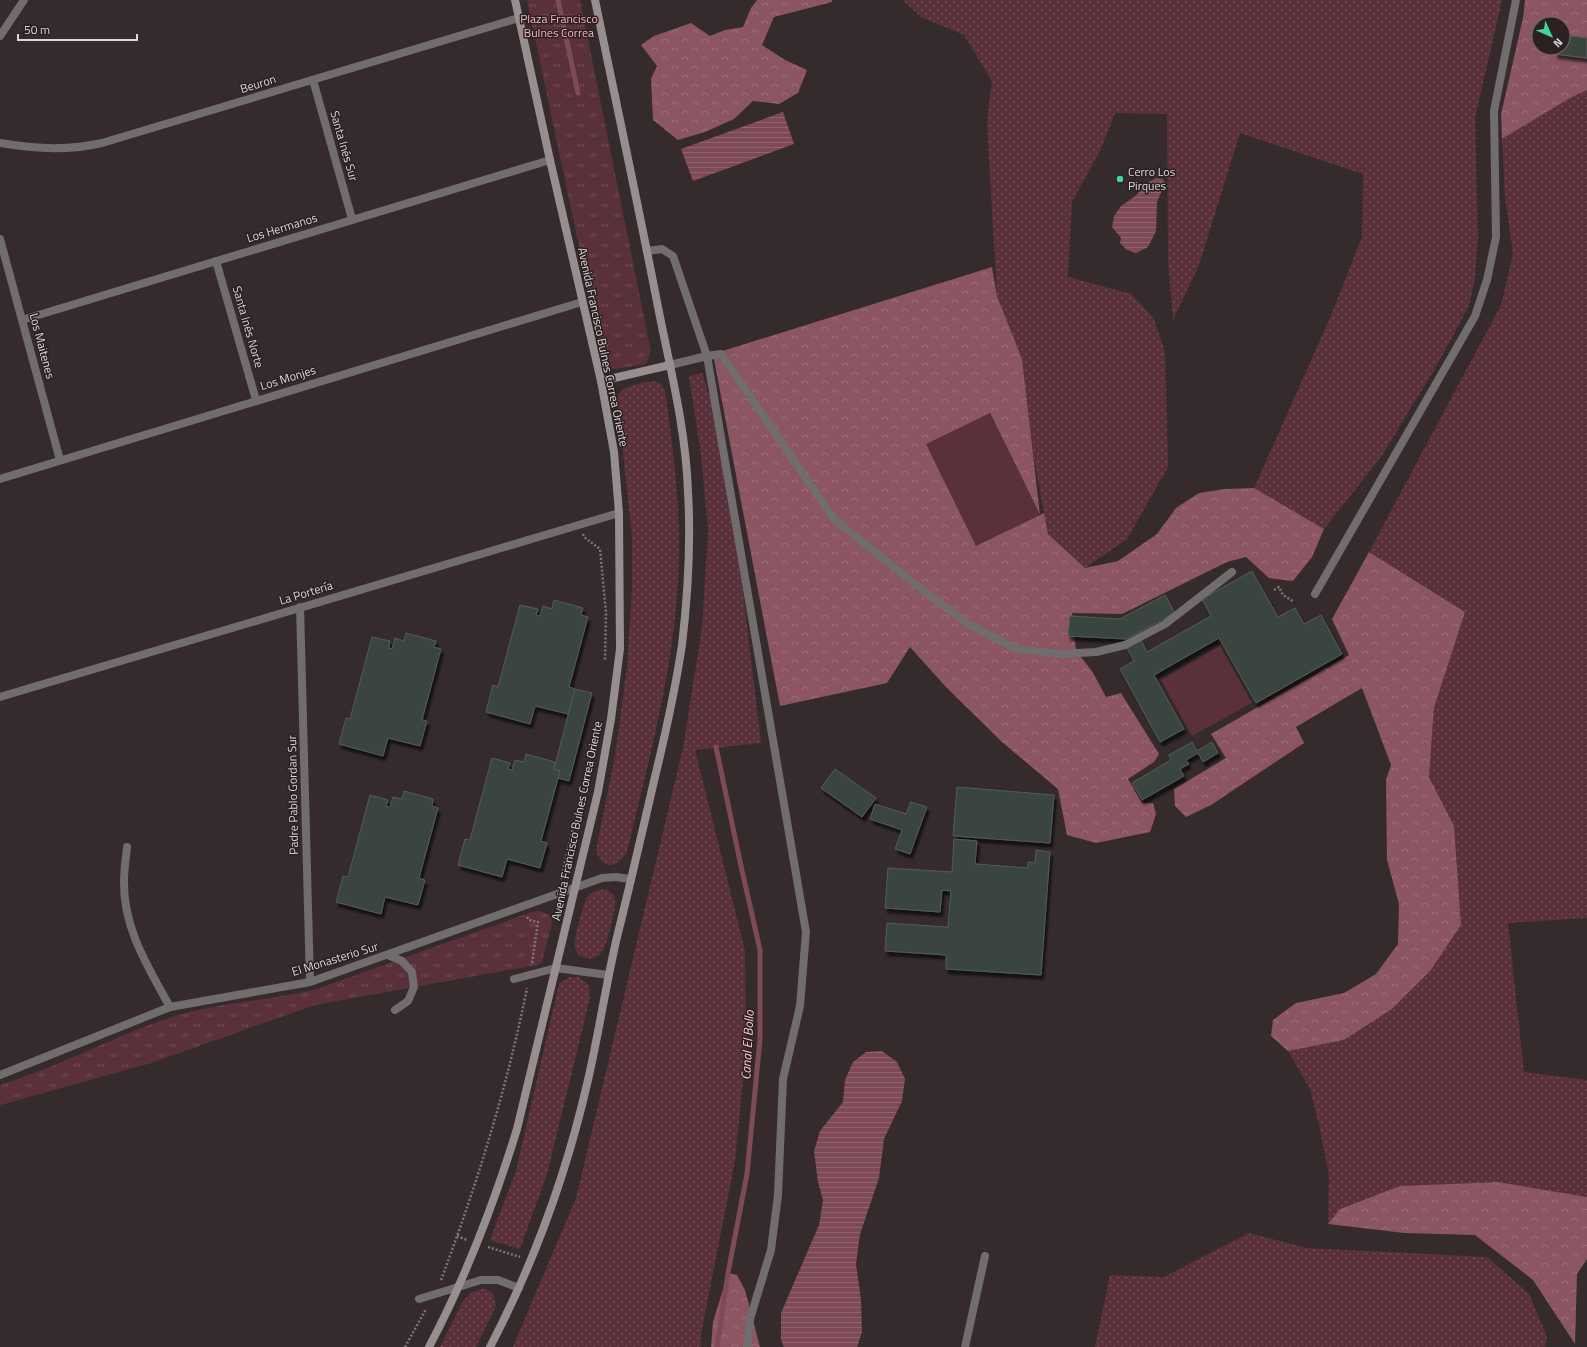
<svg xmlns="http://www.w3.org/2000/svg" width="1587" height="1347" viewBox="0 0 1587 1347" font-family="'Titillium Web',sans-serif">
<defs>
<pattern id="grass-dots" width="8" height="8" patternUnits="userSpaceOnUse"><rect width="8" height="8" fill="#5a313b"/><path d="M2 2h.1M6 6h.1" fill="none" stroke="#714e57" stroke-width="1.8" stroke-linecap="round"/></pattern>
<pattern id="forest-crowns" width="20" height="18" patternUnits="userSpaceOnUse"><rect width="20" height="18" fill="#8b5562"/><path d="M2 6a3 3 0 1 1 6 0M12 15a3 3 0 1 1 6 0" fill="none" stroke="#9b6d78"/></pattern>
<pattern id="park-tufts" width="24" height="20" patternUnits="userSpaceOnUse"><rect width="24" height="20" fill="#5a313b"/><path d="M3 7l-1-3M5 7V3M7 7l1-3M15 17l-1-3M17 17v-4M19 17l1-3" fill="none" stroke="#714e57"/></pattern>
<pattern id="water-rules" width="6" height="5" patternUnits="userSpaceOnUse"><rect width="6" height="5" fill="#7f4a57"/><path d="M0 2.5h6" fill="none" stroke="#91636e"/></pattern>
<filter id="shadow"><feDropShadow dx="2.5" dy="4.5" stdDeviation="1" flood-color="#0009"/></filter>
</defs>
<rect width="100%" height="100%" fill="#352b2d"/>
<g fill="url(#grass-dots)">
<polygon points="903,0 1502,0 1475,118 1478,236 1475,278 1469,306 1437,365 1381,457 1324,529 1254,488 1330,318 1362,237 1363,174 1240,133 1199,265 1173,320 1168,259 1167,114 1115,113 1100,151 1072,202 1068,277 1131,294 1153,317 1165,352 1168,467 1127,539 1085,568 1048,534 1030,437 1022,359 997,296 987,122 992,81 964,35 921,17"/>
<polygon points="1587,90 1587,918 1508,923 1524,1072 1587,1080 1587,1197 1498,1182 1400,1186 1340,1209 1328,1224 1329,1176 1320,1129 1310,1089 1288,1051 1344,1040 1392,1009 1454,826 1429,777 1434,708 1465,612 1369,552 1501,305 1513,254 1505,196 1502,139 1570,98"/>
<polygon points="702,373 726,449 761,743 695,750 745,951 746,1050 735,1161 701,1334 701,1347 513,1347 576,1198 683,748 702,628 708,530 701,454 689,376"/>
<path d="M653 381 660 383 665 391C674 454 682 517 678 581 673 673 648 763 627 852 617 869 602 870 596 850L615 756 627 667 632 587V536L617 398C622 384 640 384 653 381Z"/>
<path d="M606 889 615 896C616 907 613 916 611 926 607 940 603 965 583 957 578 955 575 952 575 946 574 936 582 912 585 901 589 892 596 890 606 889Z"/>
<polygon points="569,977 579,977 589,985 590,998 547,1174 520,1249 490,1240 516,1171 559,984"/>
<polygon points="1249,1233 1307,1248 1487,1257 1529,1294 1547,1337 1545,1347 1095,1347 1110,1275 1164,1277"/>
<polygon points="484,1288 493,1293 496,1306 476,1347 440,1347 463,1301 472,1292"/>
</g>
<g fill="url(#forest-crowns)" fill-rule="evenodd">
<polygon points="757,0 832,0 832,2 774,17 762,45 785,60 807,70 798,93 779,104 753,101 734,119 705,132 678,140 653,120 651,79 657,66 641,45 654,36 691,23 710,36 725,30 743,27 751,8"/>
<path d="M1525 0H1587V90L1570 98 1502 139 1501 114 1523 18ZM1539 24H1563V48H1539Z"/>
<polygon points="992,267 997,296 1022,359 1040,515 990,413 975,545 1044,513 1048,534 1085,568 1118,561 1157,534 1176,508 1199,493 1225,489 1254,488 1324,529 1312,557 1293,581 1269,578 1246,557 1227,562 1122,614 1072,613 1076,651 1092,671 1106,697 1121,693 1159,754 1154,762 1128,779 1142,803 1153,803 1156,814 1150,832 1096,843 1067,835 1058,789 1002,742 945,686 910,647 887,683 780,706 713,354"/>
<polygon points="1369,552 1465,612 1434,708 1429,777 1454,826 1461,925 1430,971 1392,1009 1344,1040 1288,1051 1271,1036 1273,1020 1296,1003 1344,993 1376,974 1398,944 1399,904 1387,860 1386,780 1391,765 1362,688 1296,727 1304,743 1211,805 1186,817 1175,806 1174,789 1226,758 1211,734 1349,655 1332,619"/>
<polygon points="1498,1182 1587,1197 1587,1259 1577,1274 1575,1344 1533,1280 1475,1235 1404,1233 1328,1224 1340,1209 1400,1186"/>
<polygon points="728,1273 737,1275 745,1290 760,1347 711,1347 713,1322"/>
</g>
<g fill="url(#park-tufts)">
<polygon points="527,0 580,0 651,352 646,364 615,369 604,365"/>
<path d="M540 911 551 916 552 923 542 962 537 965 315 1005 151 1063 0 1105V1085C56 1068 108 1039 163 1020 213 1002 266 1002 317 989L532 912Z"/>
</g>
<g fill="#5a313b">
<polygon points="990,413 1040,515 976,546 926,444"/>
<polygon points="1220,646 1252,703 1192,736 1161,680"/>
</g>
<g fill="url(#water-rules)">
<polygon points="783,112 794,144 693,181 681,149"/>
<polygon points="1156,178 1163,179 1165,183 1157,202 1156,231 1148,247 1136,253 1127,250 1120,243 1121,238 1112,227 1114,216 1121,206 1134,197 1149,182"/>
<polygon points="882,1051 897,1062 905,1079 902,1101 884,1139 879,1178 860,1234 856,1264 861,1300 862,1332 857,1347 784,1347 781,1340 781,1313 819,1225 823,1200 818,1182 814,1151 820,1131 843,1102 845,1080 853,1062 866,1052"/>
</g>
<g fill="none" stroke-linecap="round" stroke-linejoin="round">
<g stroke="#7f4a57" stroke-width="5">
<polyline points="558,0 578,93"/>
<polyline points="716,747 741,866 760,950 760,1039 747,1174 728,1273 717,1347"/>
</g>
</g>
<g fill="#3b4540" stroke="#525c57" filter="url(#shadow)">
<polygon points="1563,35 1587,38 1587,58 1555,54 1556,48 1563,48"/>
<polygon points="1252,571 1278,617 1295,608 1304,624 1321,615 1342,654 1256,703 1219,638 1154,675 1184,729 1160,742 1120,669 1134,661 1127,648 1141,640 1147,652 1211,616 1202,599"/>
<polygon points="1165,595 1175,613 1126,639 1068,636 1070,616 1120,619"/>
<polygon points="554,600 583,608 581,615 588,617 569,687 575,689 568,714 535,706 530,724 486,712 493,685 498,687 520,605 538,609 536,615 540,616 543,606 552,609"/>
<polygon points="406,633 436,641 434,647 441,649 422,720 427,721 420,746 388,738 383,756 339,744 346,718 350,719 372,637 390,641 389,648 392,649 395,638 404,641"/>
<polygon points="575,689 592,693 569,781 558,778 560,771 554,769"/>
<polygon points="1192,742 1197,751 1212,742 1218,753 1203,762 1198,753 1186,760 1189,764 1180,769 1184,776 1142,800 1132,783 1171,760 1169,755"/>
<polygon points="526,754 555,762 554,769 560,771 541,841 547,843 540,868 507,859 502,877 458,865 465,839 470,840 492,758 510,763 508,769 512,770 515,760 524,762"/>
<polygon points="835,769 876,798 862,817 821,788"/>
<polygon points="957,787 1054,795 1050,843 953,836"/>
<polygon points="404,791 433,799 432,806 438,808 419,878 425,880 418,905 385,897 381,914 336,902 343,876 348,877 370,795 388,800 386,806 390,807 393,797 402,799"/>
<polygon points="911,802 927,807 910,854 895,849 902,830 870,819 875,804 906,814"/>
<polygon points="954,839 977,841 975,864 1028,868 1028,862 1035,863 1036,850 1050,852 1041,975 946,969 946,955 885,951 887,923 948,927 951,891 942,890 940,912 885,908 888,868 952,872"/>
</g>
<g fill="none" stroke-linecap="round" stroke-linejoin="round">
<g stroke="#7f7678" stroke-width="2.5" stroke-dasharray="2 2" stroke-linecap="butt">
<polyline points="583,534 584,537 600,549 606,613 605,661"/>
<polyline points="1274,590 1279,587 1283,595 1294,602"/>
<polyline points="561,879 577,812 587,778"/>
<polyline points="527,917 529,920 538,922 532,963"/>
<polyline points="457,1236 467,1240"/>
<polyline points="488,1247 520,1257"/>
<path d="M441 1280C477 1184 507 1088 527 988"/>
<polyline points="405,1347 426,1309"/>
</g>
<g stroke="#716c6d" stroke-width="8">
<polyline points="647,251 662,249 673,256 707,356 721,354 834,519 916,585 968,624 1016,649 1060,654 1096,652 1125,645 1165,624 1232,572"/>
<polyline points="670,365 707,356 806,932 800,1006 783,1079 778,1195 771,1250 750,1319 747,1347"/>
<polyline points="1315,594 1475,316 1487,280 1496,237 1494,111 1516,0"/>
<polyline points="965,1347 985,1256"/>
</g>
<g stroke="#716c6d" stroke-width="8">
<polyline points="0,36 24,0"/>
<polyline points="313,80 352,219"/>
<path d="M0 143C34 149 68 151 102 143L519 18"/>
<polyline points="0,239 60,460"/>
<polyline points="216,261 256,400"/>
<polyline points="22,320 550,160"/>
<polyline points="0,479 582,302"/>
<polyline points="300,607 310,982"/>
<polyline points="0,697 619,513"/>
<path d="M127 847C126 858 124 869 124 881 123 928 148 967 170 1007"/>
<polyline points="388,955 402,961 412,972 414,987 408,1001 395,1010"/>
<polyline points="514,979 556,968 608,975"/>
<polyline points="0,1075 170,1007 310,982 602,878 615,877 631,879"/>
<polyline points="419,1299 481,1280 498,1280 519,1288"/>
</g>
<g stroke="#978e90" stroke-width="8">
<polyline points="601,381 670,365"/>
<path d="M429 1347C466 1277 494 1204 517 1129L598 792 611 719 620 649 619 513 614 452 601 381 550 160 515 0"/>
<path d="M490 1347C534 1263 567 1172 588 1080 599 1032 606 984 617 937 630 885 642 833 654 781 665 736 675 691 682 645 688 594 691 543 688 492 686 429 670 368 658 307 638 204 616 102 595 0"/>
</g>
</g>
<circle fill="#43d4a0" stroke="#2b2123" stroke-width="1.5" cx="1120" cy="179" r="4"/>
<g text-anchor="middle" stroke-width="3" stroke-linejoin="round" paint-order="stroke">
<g font-size="12" fill="#f8b2c1" stroke="#2b2123">
<text x="559" y="23">Plaza Francisco<tspan x="559" dy="14">Bulnes Correa</tspan></text>
</g>
<g font-size="12" fill="#ddd6d7" stroke="#2b2123">
<text transform="translate(258 84) rotate(-17)" y="4">Beuron</text>
<text transform="translate(344 146) rotate(74)" y="4">Santa Inés Sur</text>
<text transform="translate(282 228) rotate(-17)" y="4">Los Hermanos</text>
<text transform="translate(248 327) rotate(74)" y="4">Santa Inés Norte</text>
<text transform="translate(42 346) rotate(75)" y="4">Los Maitenes</text>
<text transform="translate(603 347) rotate(78)" y="4">Avenida Francisco Bulnes Correa Oriente</text>
<text transform="translate(288 378) rotate(-17)" y="4">Los Monjes</text>
<text transform="translate(306 593) rotate(-17)" y="4">La Portería</text>
<text transform="translate(293 795) rotate(-91)" y="4">Padre Pablo Gordan Sur</text>
<text transform="translate(577 821) rotate(-78)" y="4">Avenida Francisco Bulnes Correa Oriente</text>
<text transform="translate(335 959) rotate(-17)" y="4">El Monasterio Sur</text>
</g>
<g font-size="12" fill="#ddd6d7" stroke="#2b2123" text-anchor="start">
<text x="1128" y="176">Cerro Los<tspan x="1128" dy="14">Pirques</tspan></text>
</g>
<g font-size="13" font-style="italic" fill="#fec8d3" stroke="#2b2123">
<text transform="translate(747 1045) rotate(-87)" y="5">Canal El Bollo</text>
</g>
</g>
<g transform="translate(1551 36) rotate(135)"><circle r="19" fill="#2b2123" stroke="#72696b"/>
<path d="M0-3L7 15L0 10L-7 15Z" fill="#43d4a0"/>
<text y="-6" font-size="11" font-weight="bold" text-anchor="middle" fill="#ddd6d7">N</text>
</g>
<path d="M18 34v6h119v-6" fill="none" stroke="#ddd6d7" stroke-width="2"/>
<text x="24" y="34" font-size="12" fill="#ddd6d7" stroke="#2b2123" stroke-width="3" paint-order="stroke">50 m</text>
</svg>
